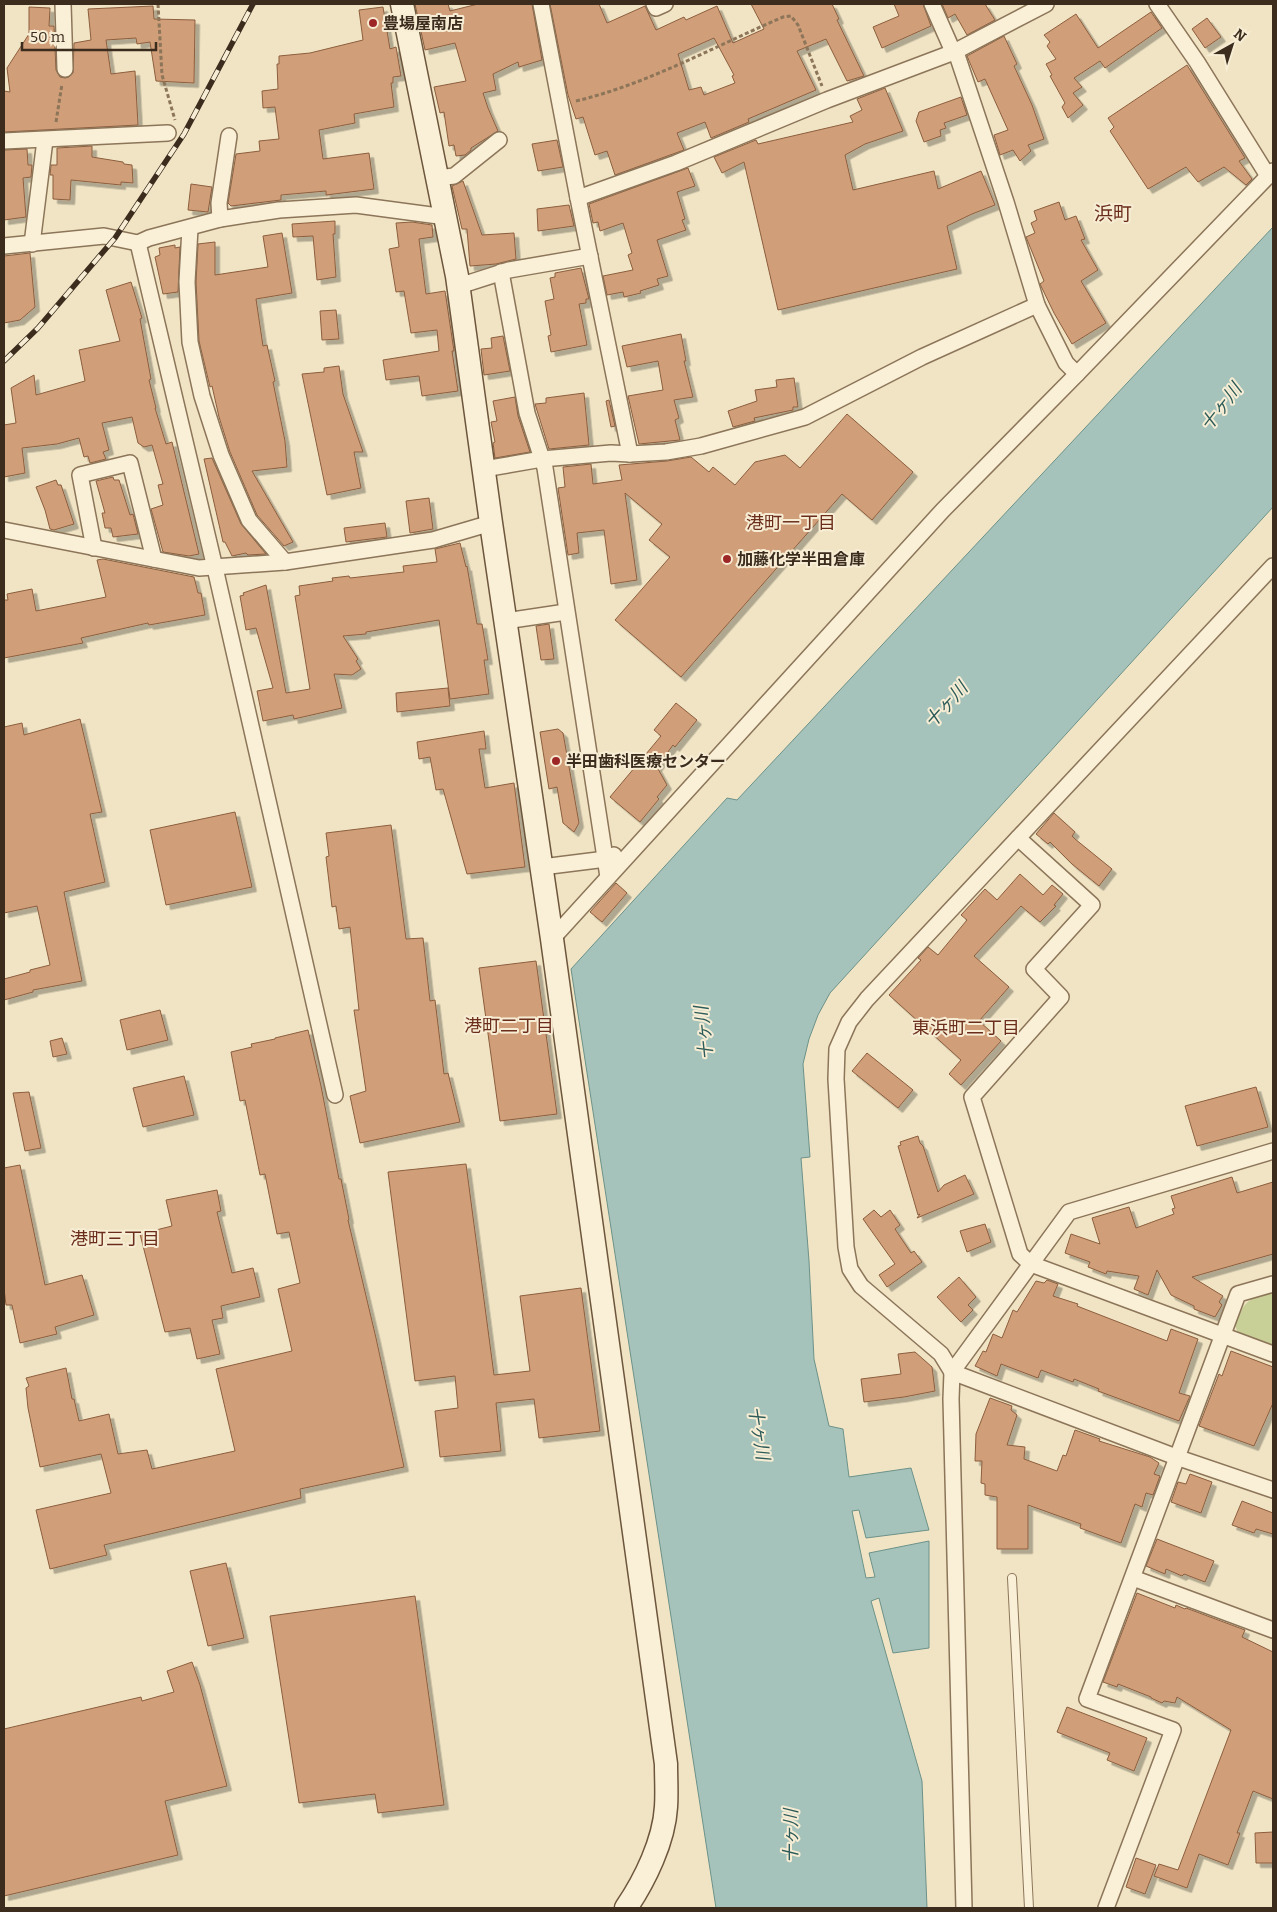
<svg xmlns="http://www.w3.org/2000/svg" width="1277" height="1912" viewBox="0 0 1277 1912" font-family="Bitter,'Noto Sans JP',serif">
<defs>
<filter id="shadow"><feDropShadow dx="4.5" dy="4.5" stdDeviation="0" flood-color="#0004"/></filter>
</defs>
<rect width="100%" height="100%" fill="#f0e4c4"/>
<path fill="#c8cf97" d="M1273 1292V1347L1239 1335 1235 1326C1245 1299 1247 1300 1273 1292Z"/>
<polygon fill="#a6c3bb" stroke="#6c9289" points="1273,227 1273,507 830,993 818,1015 809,1039 803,1064 810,1157 801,1158 809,1261 814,1359 829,1426 843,1429 849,1477 911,1468 929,1530 866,1538 859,1510 852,1511 866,1578 875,1577 869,1553 929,1541 929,1648 893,1653 879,1598 871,1601 922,1781 927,1908 716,1908 571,969 727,798 737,800"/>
<g fill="#d09e78" stroke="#8c5e3e" fill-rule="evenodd" filter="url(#shadow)">
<polygon points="415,4 448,4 450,11 478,4 532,4 542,60 519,67 518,62 493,74 496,90 483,93 488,108 498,131 471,148 471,150 465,155 456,156 454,145 449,146 444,112 440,113 434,87 466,81 455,43 425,50"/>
<path d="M550 4H599L607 23 645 6 656 30 684 17 686 20 717 6 733 43 764 29 751 4H832L839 19 837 20 864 76 847 81 826 39 797 51 816 90 748 119 749 122 711 138 705 122 677 133 684 150 615 175 607 151 595 155 583 117 576 119 568 95ZM714 38 734 75 732 76 735 83 704 95 701 87 689 90 678 54Z"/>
<polygon points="894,4 923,4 931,26 882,48 873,27 899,16"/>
<polygon points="942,4 985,4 995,20 967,35 955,14 948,18"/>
<polygon points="153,6 154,19 195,20 194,83 156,81 150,42 137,44 136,38 106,40 111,74 135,71 138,125 4,132 4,91 10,92 7,68 29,34 29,7 50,8 49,26 54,26 56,70 60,77 65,78 69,77 73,73 74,43 91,40 88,9"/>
<polygon points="383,7 390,49 396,47 401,76 393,77 393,83 391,83 394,107 354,114 355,123 319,130 323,159 369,153 374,189 326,195 326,191 281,195 281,200 231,206 228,203 236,154 260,151 259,141 279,139 275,107 263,108 262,91 278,89 277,64 279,64 279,56 310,53 363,40 359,10"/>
<polygon points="1151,12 1162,28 1105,68 1100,61 1074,78 1082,87 1073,93 1083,105 1068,118 1062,107 1065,103 1050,76 1052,75 1046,64 1056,59 1047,46 1050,42 1044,35 1076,14 1098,48"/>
<polygon points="1207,18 1221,37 1205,48 1192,29"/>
<polygon points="1004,36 1017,64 1014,66 1032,105 1044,139 1028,145 1031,151 1020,161 1013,150 1000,155 994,135 1008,130 985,79 978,82 967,56"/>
<polygon points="1187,65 1245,158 1239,161 1252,179 1246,185 1224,167 1198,182 1186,167 1148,189 1110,131 1114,127 1108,118"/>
<polygon points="885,88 903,131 865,144 845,155 853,190 934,171 938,189 981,171 995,205 972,214 947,226 957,269 778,310 744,162 722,173 714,157 756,140 758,144 853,122 850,116 862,110 857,99"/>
<polygon points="961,97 967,115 944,123 946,128 940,130 941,136 924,142 916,121 919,112"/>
<polygon points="557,140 563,167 538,171 532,144"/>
<polygon points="92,146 92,157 123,162 124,164 132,165 133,183 121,182 121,185 71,180 70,200 53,199 53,175 50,175 51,165 57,165 57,148"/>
<polygon points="27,149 28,165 32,165 31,177 23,178 26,217 4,220 4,150"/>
<polygon points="688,168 695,186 677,192 685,219 682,220 686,230 657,240 668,276 657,279 659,285 640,291 641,293 624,297 623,292 607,295 603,276 633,270 628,255 632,253 623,223 600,231 598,222 593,223 589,204"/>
<polygon points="463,181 482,235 514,233 516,259 496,264 470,266 467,229 462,229 452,186"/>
<polygon points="191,184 212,187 208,212 188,210"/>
<polygon points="1059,202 1065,220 1076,216 1085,239 1081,240 1098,270 1081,281 1106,323 1072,344 1054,313 1040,284 1044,281 1026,237 1035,233 1031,223 1037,220 1034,211"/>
<polygon points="569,205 574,226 538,231 537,209"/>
<polygon points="335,221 335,234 333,234 336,277 317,280 313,236 293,237 292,224"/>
<polygon points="412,222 432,225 433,237 419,239 426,294 445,291 454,351 452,351 458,391 422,396 419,376 386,380 383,360 439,351 437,330 411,333 404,291 396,292 389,249 399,247 396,223"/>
<polygon points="282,233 292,293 256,299 263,346 267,345 275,381 273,382 285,441 287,467 252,471 293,542 284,546 257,515 230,452 219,417 212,386 210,387 199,341 196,282 198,244 215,242 215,275 268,267 263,236"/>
<polygon points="175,245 175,248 180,247 178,292 163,294 155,257 160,255 159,248"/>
<polygon points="30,253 35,307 20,320 4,323 4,256"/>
<polygon points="581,268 589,299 586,299 586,303 579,304 587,345 551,352 548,336 551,335 545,301 554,299 550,278 555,277 555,273"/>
<polygon points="131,282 142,318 140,319 151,379 149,380 156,408 155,408 166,444 172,442 199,554 189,556 163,552 151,509 163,505 158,485 163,484 152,445 144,447 138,443 132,417 102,423 109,450 103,452 106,459 90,463 88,456 84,457 79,438 57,444 22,448 25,473 4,477 4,425 16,423 11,388 34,375 36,395 85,381 79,350 120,341 106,290"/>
<polygon points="336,310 339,339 322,340 320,311"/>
<polygon points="681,334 686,361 684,361 693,397 674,400 679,418 675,420 680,440 639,444 628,396 663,390 658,361 627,367 622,346"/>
<polygon points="503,336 510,371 484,375 481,349 492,348 491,338"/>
<polygon points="339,366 343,394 363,452 354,452 361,488 327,495 302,374 324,372 324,368"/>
<polygon points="794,378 798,407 793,407 793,410 754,418 755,421 733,427 728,411 757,401 755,390 777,387 776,380"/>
<polygon points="584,393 589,445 549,449 535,404 546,403 546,398"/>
<polygon points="515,397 518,416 530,452 495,458 493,443 495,442 491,422 497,421 493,401"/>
<polygon points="609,400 615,426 611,427 606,401"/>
<polygon points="847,414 913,472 872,520 842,494 681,677 615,620 670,557 649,540 662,524 625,493 637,580 611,584 604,530 577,533 579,553 568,555 558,488 565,487 563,467 591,464 593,484 622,480 619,465 667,461 691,457 709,472 713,467 735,485 755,462 785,455 800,468"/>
<polygon points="212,458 241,524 266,554 248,555 246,553 232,556 225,542 223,542 204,459"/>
<polygon points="113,477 114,480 119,480 130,515 133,514 138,534 113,537 111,528 105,528 102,513 105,513 96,481"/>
<polygon points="56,480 58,485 61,485 74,524 54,530 50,529 45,510 36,487"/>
<polygon points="429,498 433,529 410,533 406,501"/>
<polygon points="385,523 387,537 346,542 344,528"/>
<polygon points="460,543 466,567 467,566 477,624 482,624 488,660 484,660 489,694 450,699 439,620 366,632 366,634 343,636 358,659 356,661 361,669 352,675 334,674 342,708 294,719 293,715 263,721 257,691 273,688 256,628 246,630 240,596 244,595 243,593 266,585 286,693 310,689 295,596 300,595 299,586 333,581 332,578 349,576 350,578 404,572 403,566 437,562 435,549"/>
<polygon points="103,559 194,577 198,593 201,593 205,615 149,625 148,623 81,638 83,643 4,658 4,600 8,600 7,594 32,589 36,611 106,597 97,560"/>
<polygon points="549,624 554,659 541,660 536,626"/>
<polygon points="448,688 450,706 397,712 396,693"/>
<polygon points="676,703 697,720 675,747 673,745 657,767 667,785 657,797 659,799 640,822 610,797 661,736 654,730"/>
<polygon points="80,719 102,812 90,814 105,882 64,892 82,981 33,990 33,992 4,1000 4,979 30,972 30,970 50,965 37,906 4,913 4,727 22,723 24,735"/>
<polygon points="558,729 563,733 579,823 574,832 563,823 557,787 549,789 540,732"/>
<polygon points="484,731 486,749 479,749 485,788 514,783 525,867 467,874 443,789 436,790 430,757 419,759 417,742"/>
<polygon points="235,812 252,887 166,905 150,830"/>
<polygon points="1054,813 1075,832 1072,836 1075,839 1112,869 1099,886 1072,864 1050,842 1048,844 1036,834"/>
<polygon points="391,825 406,939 423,938 430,1001 435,1000 444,1074 448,1073 460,1122 360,1143 350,1096 366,1091 354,1010 359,1010 350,927 339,929 336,906 332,907 326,857 329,856 326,833"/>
<polygon points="1020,874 1043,895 1052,885 1063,894 1054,905 1056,906 1040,922 1021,906 974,956 1009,987 979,1021 1001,1041 961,1085 949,1074 961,1060 889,995 921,960 918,958 928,947 938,955 967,920 961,915 985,889 997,900"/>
<polygon points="616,883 627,893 602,922 590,912"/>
<polygon points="536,961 557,1114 500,1121 479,968"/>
<polygon points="160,1010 168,1040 127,1050 120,1020"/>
<polygon points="308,1030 321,1086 339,1179 341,1179 349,1219 348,1220 376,1338 404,1467 300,1489 301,1498 104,1545 107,1555 50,1569 36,1510 111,1493 101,1454 40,1467 28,1408 26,1388 29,1386 26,1378 66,1368 72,1399 74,1399 79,1421 109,1414 118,1454 147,1450 152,1469 235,1451 216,1369 292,1351 278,1289 300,1283 289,1232 277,1234 265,1174 260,1175 245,1100 240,1101 231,1052 252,1047 251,1044 275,1039 275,1038"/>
<polygon points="62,1038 67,1054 53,1057 50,1041"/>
<polygon points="867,1053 913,1090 898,1108 852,1071"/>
<polygon points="184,1076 194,1115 143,1127 133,1088"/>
<polygon points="1256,1087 1268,1127 1197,1146 1185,1106"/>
<polygon points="29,1092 41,1148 25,1151 13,1093"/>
<polygon points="918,1136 920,1143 923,1146 938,1192 944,1185 965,1175 974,1194 917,1218 920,1214 918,1215 898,1146 901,1145 900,1142"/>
<polygon points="466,1164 494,1375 530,1371 520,1296 581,1288 600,1431 539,1438 534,1399 496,1403 501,1451 440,1457 435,1411 458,1408 455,1376 415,1381 388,1172"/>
<polygon points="20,1165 45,1285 82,1275 94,1315 55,1327 57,1334 20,1343 12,1305 6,1305 4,1289 4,1168"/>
<polygon points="1232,1177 1237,1193 1273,1182 1273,1254 1192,1277 1223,1296 1219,1302 1222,1305 1215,1317 1194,1309 1194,1306 1171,1295 1157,1270 1148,1295 1134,1289 1139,1276 1107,1271 1106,1274 1088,1267 1090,1262 1065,1253 1071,1234 1100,1244 1092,1218 1129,1207 1136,1228 1174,1214 1172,1209 1175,1208 1171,1196"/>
<polygon points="217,1190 221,1211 217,1212 232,1273 253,1268 260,1297 221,1306 223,1318 212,1320 220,1354 197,1359 190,1328 165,1332 140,1234 172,1226 166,1200"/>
<polygon points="874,1210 881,1217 890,1210 900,1225 895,1229 911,1253 914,1251 922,1262 887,1287 879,1275 895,1264 863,1219"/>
<polygon points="985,1224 991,1242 967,1252 960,1231"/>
<polygon points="959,1277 976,1297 968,1305 973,1310 961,1322 937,1297"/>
<polygon points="1047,1280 1058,1284 1053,1296 1078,1304 1077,1306 1167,1341 1171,1329 1198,1339 1179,1393 1190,1396 1179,1421 1098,1391 1099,1389 1074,1379 1073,1382 1041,1370 1038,1378 1001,1364 997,1376 975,1366 983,1351 986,1352 993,1334 1002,1338 1013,1310 1017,1312 1036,1281 1044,1283"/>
<polygon points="1231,1351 1273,1367 1273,1403 1254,1446 1199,1426 1219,1374 1222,1376"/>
<polygon points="915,1352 932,1367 935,1391 904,1397 864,1402 861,1379 901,1374 898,1354"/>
<polygon points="990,1398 1012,1406 1011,1410 1017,1415 1007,1445 1025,1447 1024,1459 1057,1471 1063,1455 1066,1456 1075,1430 1100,1439 1099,1441 1150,1457 1159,1463 1154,1474 1160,1476 1153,1495 1146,1493 1142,1507 1135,1504 1121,1543 1080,1528 1081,1524 1028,1505 1028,1549 997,1549 997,1497 985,1495 985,1484 981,1483 982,1461 975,1461 976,1434"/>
<polygon points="1190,1474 1212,1482 1201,1513 1171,1502 1178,1482 1186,1484"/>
<polygon points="1242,1501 1273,1513 1273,1534 1256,1529 1254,1533 1232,1525"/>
<polygon points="1157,1539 1214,1561 1205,1582 1184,1574 1182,1576 1166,1569 1165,1574 1146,1566"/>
<polygon points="226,1563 244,1638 208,1646 190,1571"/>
<polygon points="1137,1593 1175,1608 1176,1605 1185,1609 1186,1608 1245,1630 1242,1637 1273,1652 1273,1799 1253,1791 1237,1833 1240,1833 1228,1865 1199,1854 1187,1888 1154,1876 1159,1864 1178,1870 1231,1730 1177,1697 1175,1703 1164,1701 1162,1703 1151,1698 1151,1697 1118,1684 1117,1687 1103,1682"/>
<polygon points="415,1596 444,1805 378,1813 375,1794 299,1803 270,1616"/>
<polygon points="192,1662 200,1685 227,1786 165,1801 178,1855 4,1896 4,1729 141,1697 142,1701 174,1692 167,1671"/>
<polygon points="1067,1707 1147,1738 1134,1771 1107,1760 1110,1753 1057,1732"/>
<polygon points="1273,1832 1273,1863 1256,1863 1255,1833"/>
<polygon points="1136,1858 1156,1865 1145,1894 1126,1887"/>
</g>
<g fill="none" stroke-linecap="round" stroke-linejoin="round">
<g stroke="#8c7559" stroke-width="10">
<polyline id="lane" points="1012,1578 1029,1908"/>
</g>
<g stroke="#8c7559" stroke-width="18">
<g id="street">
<polyline points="63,4 65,69"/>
<polyline points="541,4 578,198 630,454"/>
<polyline points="654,4 656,8 665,4"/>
<polyline points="932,4 951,47 958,58 1006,202 1037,305 1066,363 1077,374"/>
<polyline points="1157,4 1197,62 1268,176"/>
<polyline points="4,141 168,133"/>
<polyline points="438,178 454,176 499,140"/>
<polyline points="578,198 676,163 827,100 954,52 1046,4"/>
<polyline points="220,219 219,203 229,136"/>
<polyline points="190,228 187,282 190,342 202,396 221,455 249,520 285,562"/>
<polyline points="138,243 215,568 335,1095"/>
<polyline points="32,244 45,140"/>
<polyline points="4,246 104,236 138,243 149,238 220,219 279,210 356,205 446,217"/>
<polyline points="501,272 527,413 545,468 608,877"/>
<polyline points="459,286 509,270 590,256"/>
<polyline points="484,469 542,459 611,453 630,454 666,452 701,446 805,417 922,357 1037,305"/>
<polyline points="4,530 199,568 285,562 433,540 491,523"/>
<polyline points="94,548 80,475 130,463 154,559"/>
<polyline points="1273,566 867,999 849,1022 837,1049 836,1079 846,1247 850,1269 861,1286 941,1354 952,1372 1176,1457 1273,1490"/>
<polyline points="506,621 566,612"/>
<polyline points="1018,838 1092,905 1034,969 1061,997 972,1097 1020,1254 1031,1264 1273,1354"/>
<polyline points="542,867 606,859 614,855"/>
<polyline points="552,939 943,510 1077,374 1273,171"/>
<polyline points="1133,1578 1273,1630"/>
<polyline points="964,1908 951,1399 952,1372 1069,1212 1273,1151"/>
<polyline points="1106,1908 1173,1730 1087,1699 1238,1294 1273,1284"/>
</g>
</g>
<g stroke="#6d563c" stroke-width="25">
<path id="secondary" d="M402 4 457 276 491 523 552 939 666 1764C666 1779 667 1793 666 1807 664 1841 645 1880 626 1908"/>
</g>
<g stroke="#8c7559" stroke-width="3" stroke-dasharray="4 2.5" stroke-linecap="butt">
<polyline points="158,4 162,75 175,120"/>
<path d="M576 101C648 84 715 46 783 17L791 16 798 25 822 86"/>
<polyline points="56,122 62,84"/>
</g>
<use href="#lane" stroke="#faf0d7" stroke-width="8"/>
<use href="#street" stroke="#faf0d7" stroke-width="15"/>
<use href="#secondary" stroke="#faf0d7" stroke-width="22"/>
<g stroke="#3b2c1e" stroke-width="5.5">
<polyline id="rail" points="4,361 38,328 115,238 184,134 253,4"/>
</g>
<use href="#rail" stroke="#f7edd4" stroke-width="4" stroke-dasharray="11" stroke-linecap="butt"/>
</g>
<g fill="#9d2726" stroke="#f7edd4" stroke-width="2">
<circle cx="373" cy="23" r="5"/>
<circle cx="727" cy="559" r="5"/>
<circle cx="556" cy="761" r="5"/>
</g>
<g text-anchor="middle" stroke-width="4" stroke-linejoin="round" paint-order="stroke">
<g font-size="16" font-weight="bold" fill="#3b2c1e" stroke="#f7edd4" text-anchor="start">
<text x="383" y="29">豊場屋南店</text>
<text x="737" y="565">加藤化学半田倉庫</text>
<text x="566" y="767">半田歯科医療センター</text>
</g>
<g font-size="18" font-style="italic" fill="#2c5b59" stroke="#f7edd4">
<text transform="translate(1221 407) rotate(-52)" y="6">十ヶ川</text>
<text transform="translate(946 705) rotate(-48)" y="6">十ヶ川</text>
<text transform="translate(704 1033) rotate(-96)" y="6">十ヶ川</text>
<text transform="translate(759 1433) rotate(81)" y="6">十ヶ川</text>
<text transform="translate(791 1836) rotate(-90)" y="6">十ヶ川</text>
</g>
<g font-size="18" fill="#6a2d1b" stroke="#f7edd4">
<text x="791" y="529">港町一丁目</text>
<text x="509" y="1032">港町二丁目</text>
<text x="966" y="1034">東浜町二丁目</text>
<text x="115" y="1245">港町三丁目</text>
</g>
<g font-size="19" fill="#6a2d1b" stroke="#f7edd4">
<text x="1113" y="220">浜町</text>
</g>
</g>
<rect width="1277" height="1912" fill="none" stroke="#3b2c1e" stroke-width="10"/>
<g transform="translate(1232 45) rotate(39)" stroke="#f7edd4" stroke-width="4" paint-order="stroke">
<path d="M0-4L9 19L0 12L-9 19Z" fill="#3b2c1e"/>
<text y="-8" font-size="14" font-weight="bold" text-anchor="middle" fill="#3b2c1e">N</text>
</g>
<path d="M22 42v8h134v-8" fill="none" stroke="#3b2c1e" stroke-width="2.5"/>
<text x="30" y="42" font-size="15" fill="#3b2c1e" stroke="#f7edd4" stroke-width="4" paint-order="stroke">50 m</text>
</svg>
